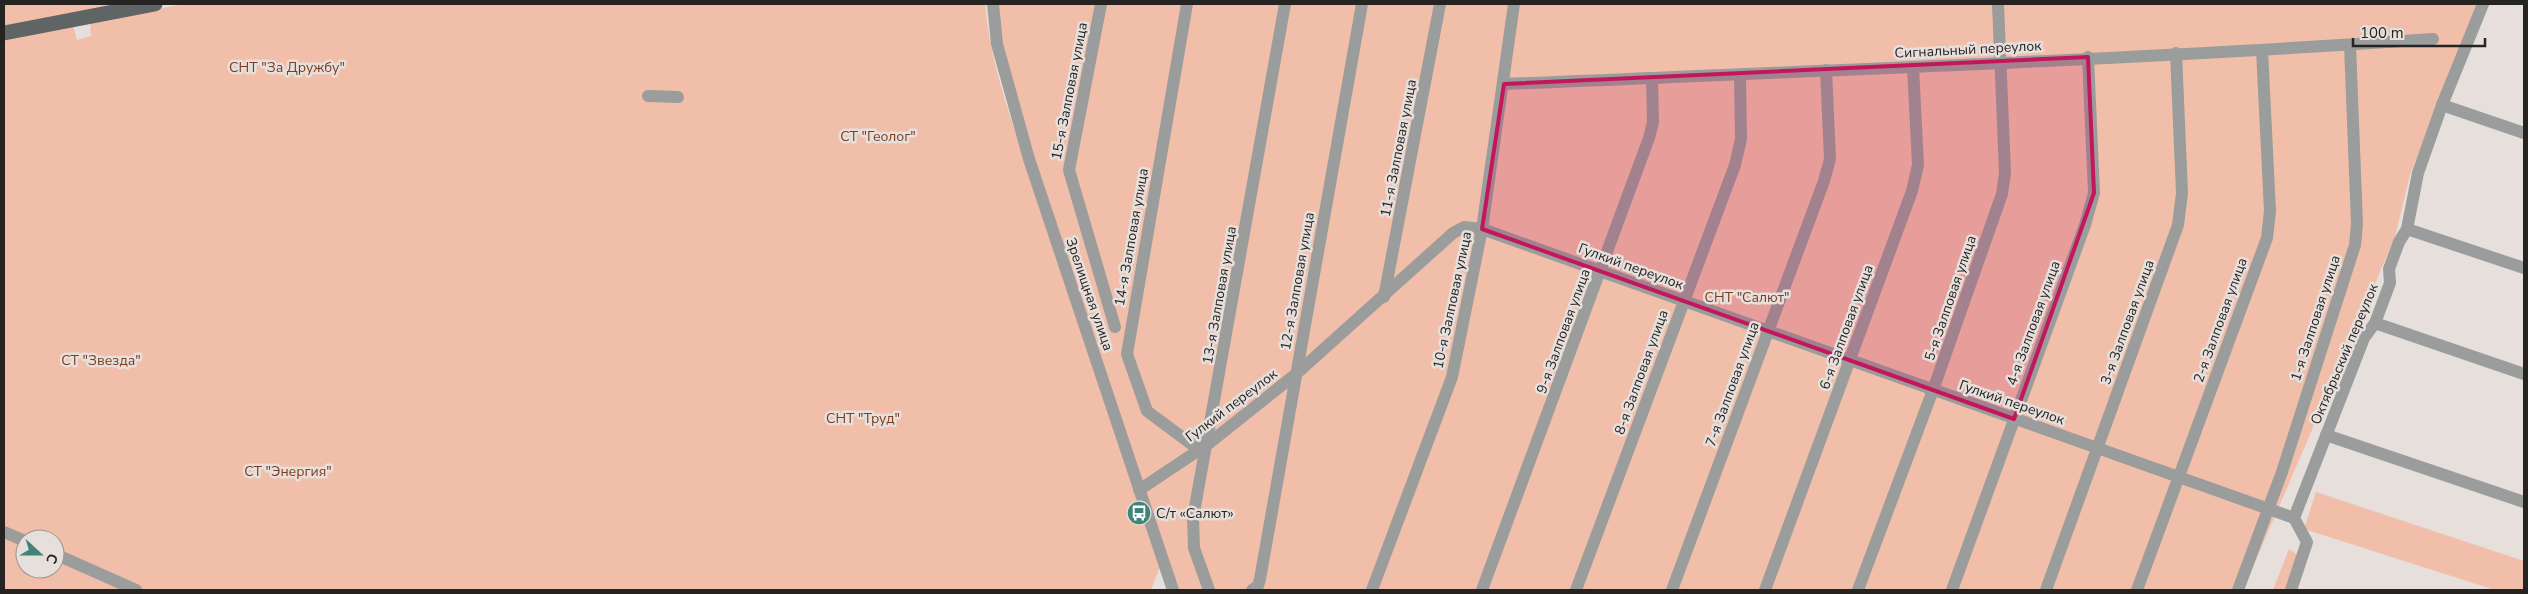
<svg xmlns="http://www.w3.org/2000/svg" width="2528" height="594" viewBox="0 0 2528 594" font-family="'Nunito Sans',sans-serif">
<rect width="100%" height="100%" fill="#e6dfdc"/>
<g fill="#f1bfa9" fill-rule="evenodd">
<polygon points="4,4 127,4 4,29"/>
<path d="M183 4H985C992 83 1027 160 1052 236 1090 345 1125 456 1160 566L1151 590H4V38L73 25 77 40 91 36 90 22ZM25 539H55V569H25Z"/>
<polygon points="995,4 2478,4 2410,175 2395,237 2243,590 1178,590 1040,177 997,30"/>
<polygon points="2316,492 2524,561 2524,590 2495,590 2304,529"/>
<polygon points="2289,549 2301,557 2288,590 2273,590"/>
</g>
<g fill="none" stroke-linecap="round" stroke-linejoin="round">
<g stroke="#9a9d9c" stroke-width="12">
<polyline points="993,4 997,44 1029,159 1173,590"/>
<polyline points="1101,4 1069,170 1115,327"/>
<polyline points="1187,4 1127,354 1147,411 1198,449"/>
<path d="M1504 84C1814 71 2124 60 2433 39"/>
<polyline points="648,96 678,97"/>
<polyline points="2442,105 2524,133"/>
<polyline points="2407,229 2524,268"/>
<polyline points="1384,297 1440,4"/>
<polyline points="2375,323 2524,374"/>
<polyline points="2326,435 2524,502"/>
<polyline points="1139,490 1208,444 1296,374 1453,233 1464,227 1482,229 2294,518"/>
<polyline points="4,532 25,541"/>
<polyline points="55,554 136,590"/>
<polyline points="1209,590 1194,548 1193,518 1285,4"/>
<polyline points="1252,590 1258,586 1260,579 1362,4"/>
<polyline points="1372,590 1452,377 1482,229 1514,4"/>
<polyline points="1482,590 1649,138 1653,122 1652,78"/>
<polyline points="1576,590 1735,165 1741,139 1740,75"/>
<polyline points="1672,590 1824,181 1830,159 1826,70"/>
<polyline points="1765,590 1912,191 1918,165 1913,67"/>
<polyline points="1858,590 1933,390 2002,194 2005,173 1998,4"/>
<polyline points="1952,590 2085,225 2094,193 2088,57"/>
<polyline points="2046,590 2178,225 2182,193 2176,53"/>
<polyline points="2137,590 2267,238 2270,211 2262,50"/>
<polyline points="2238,590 2282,472 2355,245 2357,224 2350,45"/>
<polyline points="2291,590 2307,542 2294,518 2364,338 2375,323 2390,283 2389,269 2399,242 2407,229 2418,173 2442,105 2483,4"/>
</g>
<polyline stroke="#5f6564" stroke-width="15" points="4,33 155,4"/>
</g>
<path fill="#c2185b" fill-opacity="0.2" stroke="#c2185b" stroke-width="4" stroke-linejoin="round" d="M2088 57 2094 193 2014 419 1482 229 1504 84Z"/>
<defs>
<g id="bus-disc" transform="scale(1.25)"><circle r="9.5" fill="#408477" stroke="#e6dfdc"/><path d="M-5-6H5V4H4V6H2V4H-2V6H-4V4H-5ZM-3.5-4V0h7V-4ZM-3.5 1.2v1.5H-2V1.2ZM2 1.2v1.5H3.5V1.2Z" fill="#fff"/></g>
</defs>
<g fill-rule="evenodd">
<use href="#bus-disc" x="1139" y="513"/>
</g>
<g text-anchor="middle" stroke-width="5" stroke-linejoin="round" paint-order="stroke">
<g font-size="14" fill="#262423" stroke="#e6dfdc">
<text transform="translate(1968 49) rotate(-3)" y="5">Сигнальный переулок</text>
<text transform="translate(1069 91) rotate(-79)" y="5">15-я Залповая улица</text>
<text transform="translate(1398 148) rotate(-79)" y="5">11-я Залповая улица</text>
<text transform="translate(1131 237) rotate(-80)" y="5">14-я Залповая улица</text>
<text transform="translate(1631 266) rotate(20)" y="5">Гулкий переулок</text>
<text transform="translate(1297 281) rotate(-80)" y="5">12-я Залповая улица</text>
<text transform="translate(1090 294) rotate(71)" y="5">Зрелищная улица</text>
<text transform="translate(1219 295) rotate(-80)" y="5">13-я Залповая улица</text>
<text transform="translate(1950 298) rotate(-71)" y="5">5-я Залповая улица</text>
<text transform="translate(1452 300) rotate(-78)" y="5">10-я Залповая улица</text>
<text transform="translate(2315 318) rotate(-72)" y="5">1-я Залповая улица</text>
<text transform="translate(2220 320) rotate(-70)" y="5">2-я Залповая улица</text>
<text transform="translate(2127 322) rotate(-70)" y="5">3-я Залповая улица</text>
<text transform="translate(2033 323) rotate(-70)" y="5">4-я Залповая улица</text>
<text transform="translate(1846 327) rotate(-70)" y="5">6-я Залповая улица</text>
<text transform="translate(1563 331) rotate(-70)" y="5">9-я Залповая улица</text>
<text transform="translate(2344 354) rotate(-67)" y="5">Октябрьский переулок</text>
<text transform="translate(1641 372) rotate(-70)" y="5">8-я Залповая улица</text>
<text transform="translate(1732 384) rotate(-70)" y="5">7-я Залповая улица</text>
<text transform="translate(2012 402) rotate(19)" y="5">Гулкий переулок</text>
<text transform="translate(1231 405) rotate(-37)" y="5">Гулкий переулок</text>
</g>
<g font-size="14" fill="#7e3c1d" stroke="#e6dfdc">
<text x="287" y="72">СНТ "За Дружбу"</text>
<text x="878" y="141">СТ "Геолог"</text>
<text x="1747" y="302">СНТ "Салют"</text>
<text x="101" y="365">СТ "Звезда"</text>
<text x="863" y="423">СНТ "Труд"</text>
<text x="288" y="476">СТ "Энергия"</text>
</g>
<g font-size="14" fill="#262423" stroke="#e6dfdc" text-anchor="start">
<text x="1156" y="518">С/т «Салют»</text>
</g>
</g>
<rect width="2528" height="594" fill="none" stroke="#262423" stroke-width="10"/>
<g transform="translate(40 554) rotate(111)"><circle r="24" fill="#e6dfdc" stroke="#999492"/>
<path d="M0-4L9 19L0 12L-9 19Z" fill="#408477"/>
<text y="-8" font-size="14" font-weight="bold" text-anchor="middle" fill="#262423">С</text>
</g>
<path d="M2353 38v8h132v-8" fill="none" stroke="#262423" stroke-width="2.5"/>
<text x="2360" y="38" font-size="15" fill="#262423" stroke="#e6dfdc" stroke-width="4" paint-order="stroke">100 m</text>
</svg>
